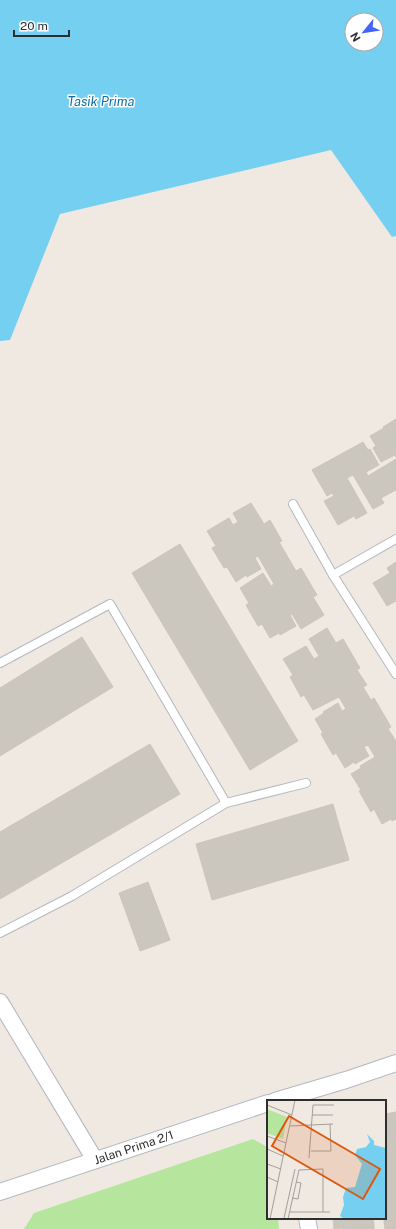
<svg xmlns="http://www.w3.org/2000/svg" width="396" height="1229" viewBox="0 0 396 1229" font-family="'Public Sans',sans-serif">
<rect width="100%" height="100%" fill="#efe9e1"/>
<polygon fill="#b6e59e" points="253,1139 267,1147 268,1218 278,1218 279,1229 24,1229 34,1213"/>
<path fill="#75cff0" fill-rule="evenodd" d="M0 0H396V236L392 237 331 150 60 214 10 340 0 341ZM352 20H376V44H352Z"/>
<g fill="#cbc7bf" stroke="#cbc5ba">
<polygon points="396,419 396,457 395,455 381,462 373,448 376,446 370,436 384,428 383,427"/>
<polygon points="363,442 368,450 370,449 379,465 366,472 368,476 396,459 396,490 381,498 384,503 373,509 353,475 347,478 367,513 356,519 354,516 338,525 324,501 334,496 332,493 327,496 312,470"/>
<polygon points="251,503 264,524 270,520 282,541 279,542 296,571 301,568 317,595 313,597 324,615 301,629 292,614 290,615 296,626 280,635 279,633 270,638 262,624 258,626 246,605 249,603 240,588 263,573 271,586 274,584 258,556 255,558 261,569 247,577 246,575 236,582 227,567 224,568 212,548 216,546 207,531 229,518 233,525 238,522 233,513"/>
<polygon points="180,544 298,741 250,770 132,573"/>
<polygon points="396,562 396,601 387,606 373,583 390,573 387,568"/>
<polygon points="327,628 336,643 343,639 360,668 357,670 367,685 363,687 371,700 374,698 391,727 388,729 396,741 396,819 392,821 391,819 382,824 374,809 371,812 359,791 361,790 351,774 361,768 360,766 375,757 368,745 364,747 369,756 355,764 354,762 345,768 336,753 333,755 321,734 323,733 315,719 324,713 323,712 338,703 342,711 346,709 339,697 313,710 304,695 301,697 290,677 293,675 283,659 306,646 314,659 319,656 309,639"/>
<polygon points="82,637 113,687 0,756 0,688"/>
<polygon points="150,744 180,794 0,899 0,832"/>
<polygon points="333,804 349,860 212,900 196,844"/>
<polygon points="148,882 170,940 140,951 119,893"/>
<polygon points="396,1112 396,1134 385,1136 385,1114"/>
<polygon points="396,1134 396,1152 385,1153 385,1136"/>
<polygon points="396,1152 396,1169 385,1170 385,1153"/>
<polygon points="396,1169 396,1186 385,1188 385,1170"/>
<polygon points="396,1186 396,1203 385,1205 385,1188"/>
<polygon points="396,1203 396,1220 384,1222 385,1205"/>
<polygon points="333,1218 373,1218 374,1224 334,1229"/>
<polygon points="396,1220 396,1229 385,1229 384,1222"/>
<polygon points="374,1224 374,1229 342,1229"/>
</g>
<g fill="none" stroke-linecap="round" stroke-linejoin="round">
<g stroke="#b4b7c1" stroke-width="10">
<g id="lane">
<polyline points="293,504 333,575"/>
<polyline points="396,539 333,575 396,674"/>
<polyline points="0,663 110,604 226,803"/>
<polyline points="0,933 72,896 226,803 306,783"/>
</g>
</g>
<g stroke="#b4b7c1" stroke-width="18">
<g id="street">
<polyline points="0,1002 95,1160"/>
<polyline points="275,1101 346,1080 396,1063"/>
<path id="s1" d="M0 1192 268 1103"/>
<polyline points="307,1218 309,1229"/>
</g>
</g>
<use href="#lane" stroke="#fff" stroke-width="8"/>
<use href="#street" stroke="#fff" stroke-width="16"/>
</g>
<g text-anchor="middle" stroke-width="3" stroke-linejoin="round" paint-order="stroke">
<g font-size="12" fill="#2e2e2e" stroke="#fff">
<text dy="4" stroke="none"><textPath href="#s1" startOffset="141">Jalan Prima 2/1</textPath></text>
</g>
<g font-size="13" font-style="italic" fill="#0d6fa3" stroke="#fff">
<text x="101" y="106">Tasik Prima</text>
</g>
</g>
<g transform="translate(267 1100)">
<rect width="119" height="119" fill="#efe9e1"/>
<path d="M0 9 20 17 16 39 0 33Z" fill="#b6e59e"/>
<path d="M100 34 107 41V45L119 48V119H77L73 116 77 105 76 97 79 88 88 87 95 64 88 55 90 49 99 47 103 42Z" fill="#75cff0"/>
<path fill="none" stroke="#a29e99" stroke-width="1" d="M0 5 25 15M45 15H66M23 26 66 24M0 36 19 43M0 49 16 56M44 51H64L63 24M42 58 46 5H67M0 64 14 69M0 77 11 82M25 98 31 99 34 83 29 82M22 112H63M17 118 28 69M3 119 28 0M15 119H21L32 70 56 69V112"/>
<path fill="#df570e" fill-opacity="0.15" stroke="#df570e" stroke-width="2" d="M22 16 113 69 96 99 5 46Z"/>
<rect width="119" height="119" fill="none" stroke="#2e2e2e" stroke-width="2"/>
</g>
<g transform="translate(364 32) rotate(240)"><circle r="19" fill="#ffffff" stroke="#ababab"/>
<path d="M0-3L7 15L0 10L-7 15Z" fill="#4264fb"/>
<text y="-6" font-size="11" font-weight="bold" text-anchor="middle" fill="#2e2e2e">N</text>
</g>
<path d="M14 30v6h55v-6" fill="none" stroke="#2e2e2e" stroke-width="2"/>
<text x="20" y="30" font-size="12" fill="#2e2e2e" stroke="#ffffff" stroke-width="3" paint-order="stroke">20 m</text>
</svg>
